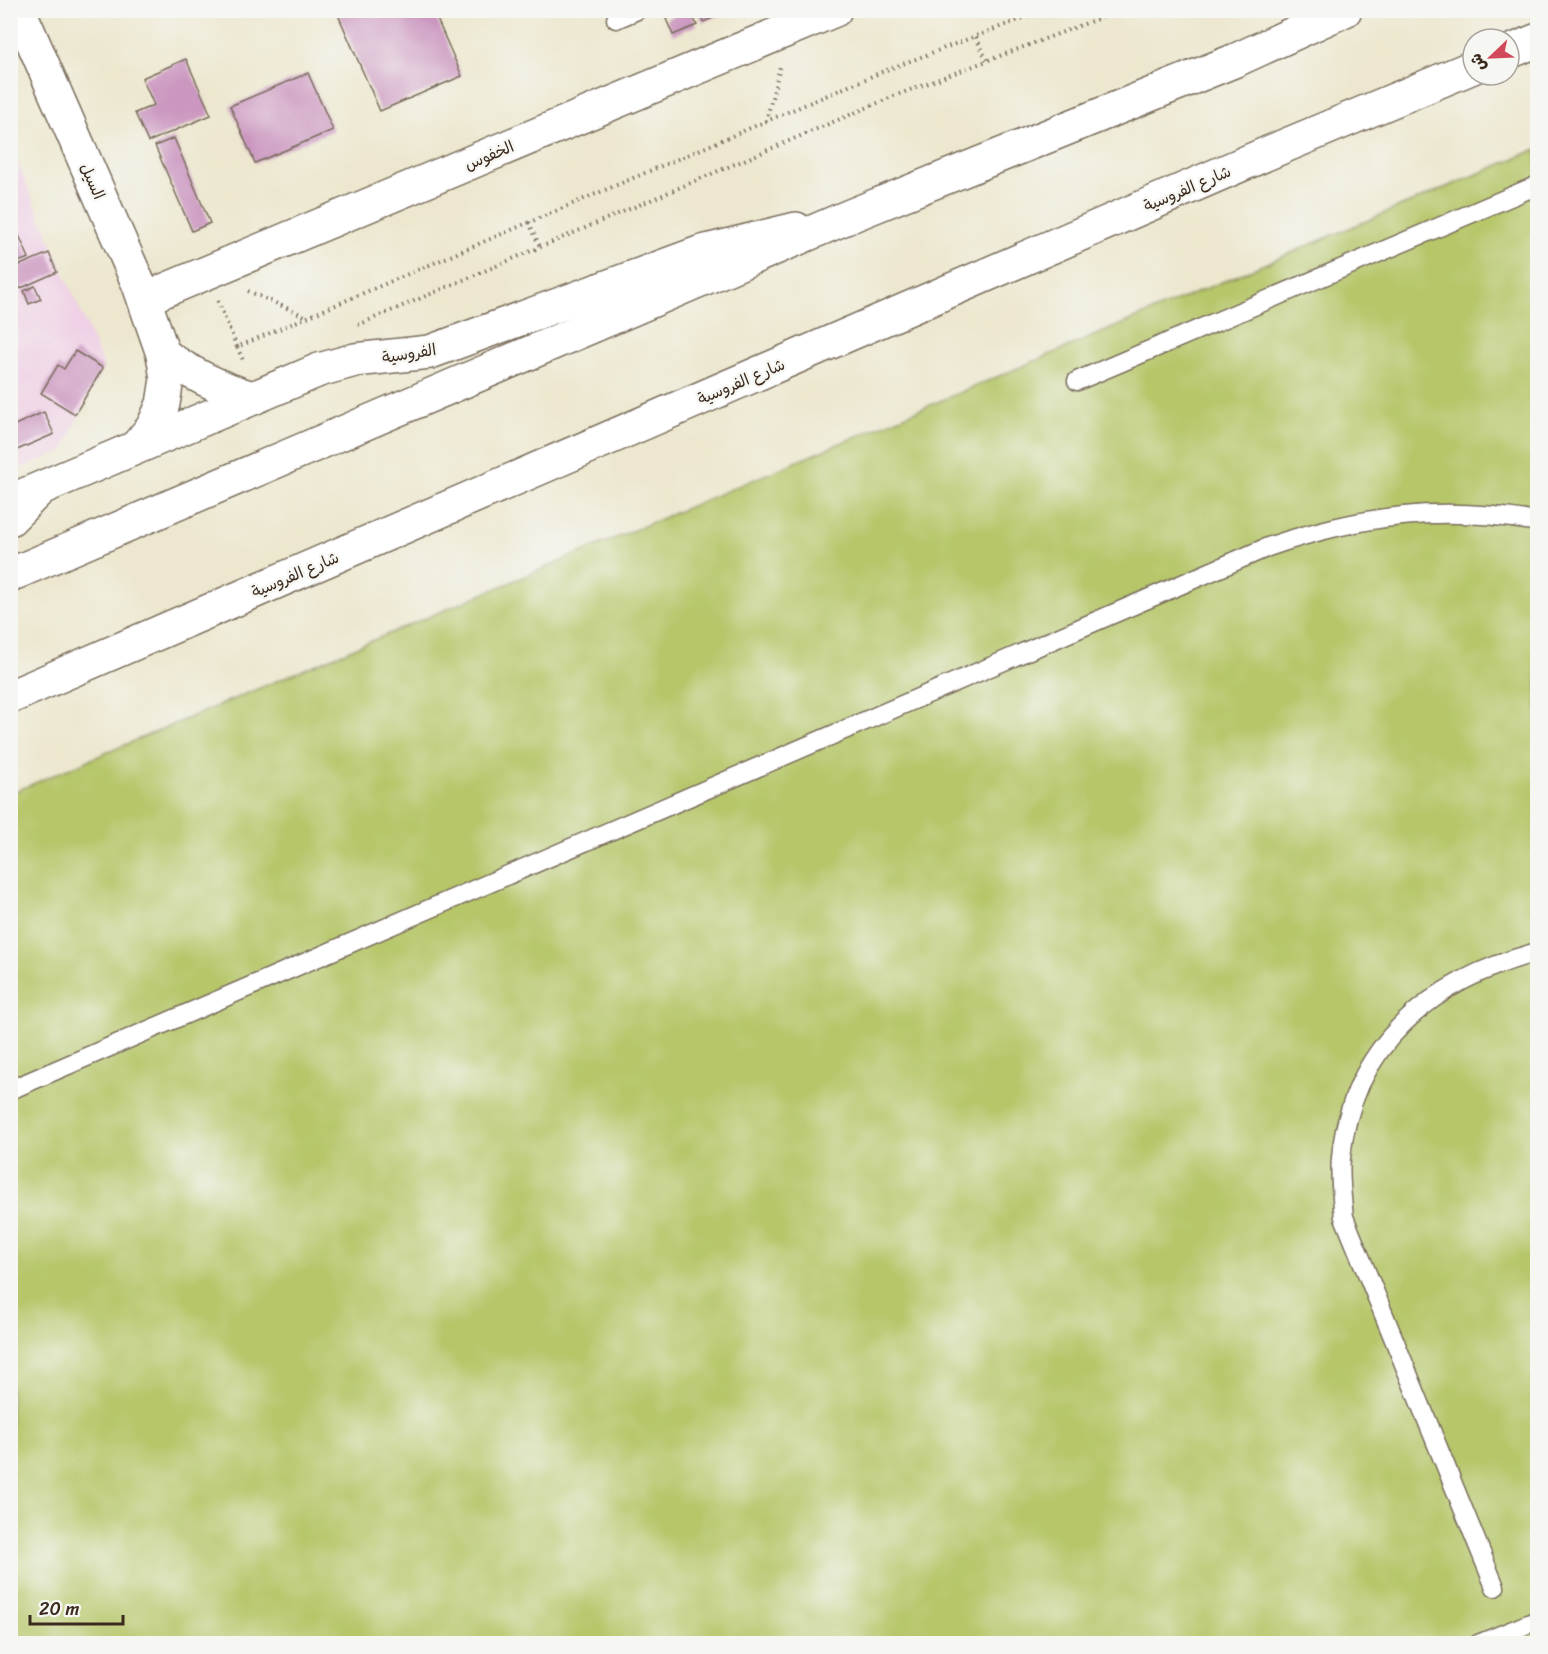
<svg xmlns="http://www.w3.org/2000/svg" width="1548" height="1654" viewBox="0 0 1548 1654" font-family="Sriracha,'Playpen Sans Arabic',sans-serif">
<rect width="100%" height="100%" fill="#f6f6f2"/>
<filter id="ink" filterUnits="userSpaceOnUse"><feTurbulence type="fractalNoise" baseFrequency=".0167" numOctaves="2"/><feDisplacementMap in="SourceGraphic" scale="12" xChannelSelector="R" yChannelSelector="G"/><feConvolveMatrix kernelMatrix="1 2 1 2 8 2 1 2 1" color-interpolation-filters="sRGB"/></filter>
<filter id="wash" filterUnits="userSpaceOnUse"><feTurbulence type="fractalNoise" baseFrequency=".008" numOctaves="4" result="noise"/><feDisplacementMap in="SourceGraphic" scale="24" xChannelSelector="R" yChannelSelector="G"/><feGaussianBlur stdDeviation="1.35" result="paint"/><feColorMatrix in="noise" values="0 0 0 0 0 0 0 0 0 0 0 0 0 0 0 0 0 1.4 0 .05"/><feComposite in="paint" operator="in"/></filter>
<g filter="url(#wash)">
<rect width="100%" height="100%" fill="#ece7ce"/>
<polygon fill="#efd0e5" points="10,146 103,364 63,451 11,472"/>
<polygon fill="#b6c669" stroke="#787844" stroke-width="1.5" points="1537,149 1537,1643 11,1643 11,793"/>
<g id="blocks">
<g fill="#cb96c0">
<polygon points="336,10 433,10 462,76 380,111"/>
<polygon points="686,10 690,10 697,25 673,35 666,19"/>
<polygon points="698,11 730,11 703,22"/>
<polygon points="186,59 211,115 148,142 135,113 154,105 142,78"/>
<polygon points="308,73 333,130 255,163 230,106"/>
<polygon points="174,138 210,223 192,231 155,146"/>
<polygon points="10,215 29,258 10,265"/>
<polygon points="49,253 57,272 10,293 10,269"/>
<polygon points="35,286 41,299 29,304 24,291"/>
<polygon points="75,351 103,368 75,414 41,393 58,365 64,369"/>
<polygon points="44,412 54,434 10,453 10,427"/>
</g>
</g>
</g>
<g filter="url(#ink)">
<use href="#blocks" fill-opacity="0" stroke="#796c5c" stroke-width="1.5"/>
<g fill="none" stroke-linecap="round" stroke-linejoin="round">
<g stroke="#796c5c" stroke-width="21">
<g id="service">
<polyline points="616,19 637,10"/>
<polyline points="1077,381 1538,185"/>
<path d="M10 1090 1268 547C1361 515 1441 505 1538 522"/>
<path d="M1495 1587 1344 1217C1342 1197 1339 1178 1341 1158 1351 1045 1433 979 1538 952"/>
<polyline points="1478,1644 1538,1620"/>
</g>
</g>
<g stroke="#796c5c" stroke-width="36">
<g id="minor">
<polyline points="19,10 139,285 163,354 167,379 163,404 153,427 137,446"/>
<polyline points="144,299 835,10"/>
<path d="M163 354C192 375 219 388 253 398"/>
<polyline points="15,499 319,370 355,360 430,352 702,252 796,229"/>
</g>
</g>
<g stroke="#796c5c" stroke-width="36">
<g id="trunk">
<polyline points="1509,52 1538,40"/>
<polyline points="10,519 40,489"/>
<polyline points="10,575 850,216 1236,60 1345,10"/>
<polyline points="10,697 1282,147 1473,67"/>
</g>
</g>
<g stroke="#796c5c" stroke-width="4" stroke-dasharray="1.5 4.5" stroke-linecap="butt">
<polyline points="976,37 987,61"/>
<polyline points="766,121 780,67"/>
<polyline points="529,222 540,247"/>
<polyline points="248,291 307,317"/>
<polyline points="218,301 237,347 884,71 1045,10"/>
<polyline points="358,325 894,96 1121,10"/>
<polyline points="237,347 243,360"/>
</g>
<use href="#service" stroke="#fff" stroke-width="18"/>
<use href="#minor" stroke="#fff" stroke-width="33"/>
<use href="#trunk" stroke="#fff" stroke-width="33"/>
</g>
</g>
<g text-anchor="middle" stroke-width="5" stroke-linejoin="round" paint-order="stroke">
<g font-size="16" fill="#3b2a1e" stroke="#f6f6f2">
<text transform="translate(489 155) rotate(-23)" y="6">الخفوس</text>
<text transform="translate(93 181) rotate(66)" y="6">السيل</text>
<text transform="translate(1187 188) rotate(-23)" y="6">شارع الفروسية</text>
<text transform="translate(409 353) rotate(-9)" y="6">الفروسية</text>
<text transform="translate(741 381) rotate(-23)" y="6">شارع الفروسية</text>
<text transform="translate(295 574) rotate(-23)" y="6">شارع الفروسية</text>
</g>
</g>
<rect width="1548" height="1654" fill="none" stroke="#f6f6f2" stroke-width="36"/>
<g transform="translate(1491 57) rotate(247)"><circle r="28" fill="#f6f6f2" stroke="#aba49d" stroke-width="1.5"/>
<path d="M0-4.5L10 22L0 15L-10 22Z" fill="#d1495b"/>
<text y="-9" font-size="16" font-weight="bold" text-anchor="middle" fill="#3b2a1e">ش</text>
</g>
<path d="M30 1615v9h93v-9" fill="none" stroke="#3b2a1e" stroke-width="3"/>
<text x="39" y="1615" font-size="18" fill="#3b2a1e" stroke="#f6f6f2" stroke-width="4.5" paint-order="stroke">20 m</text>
</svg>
